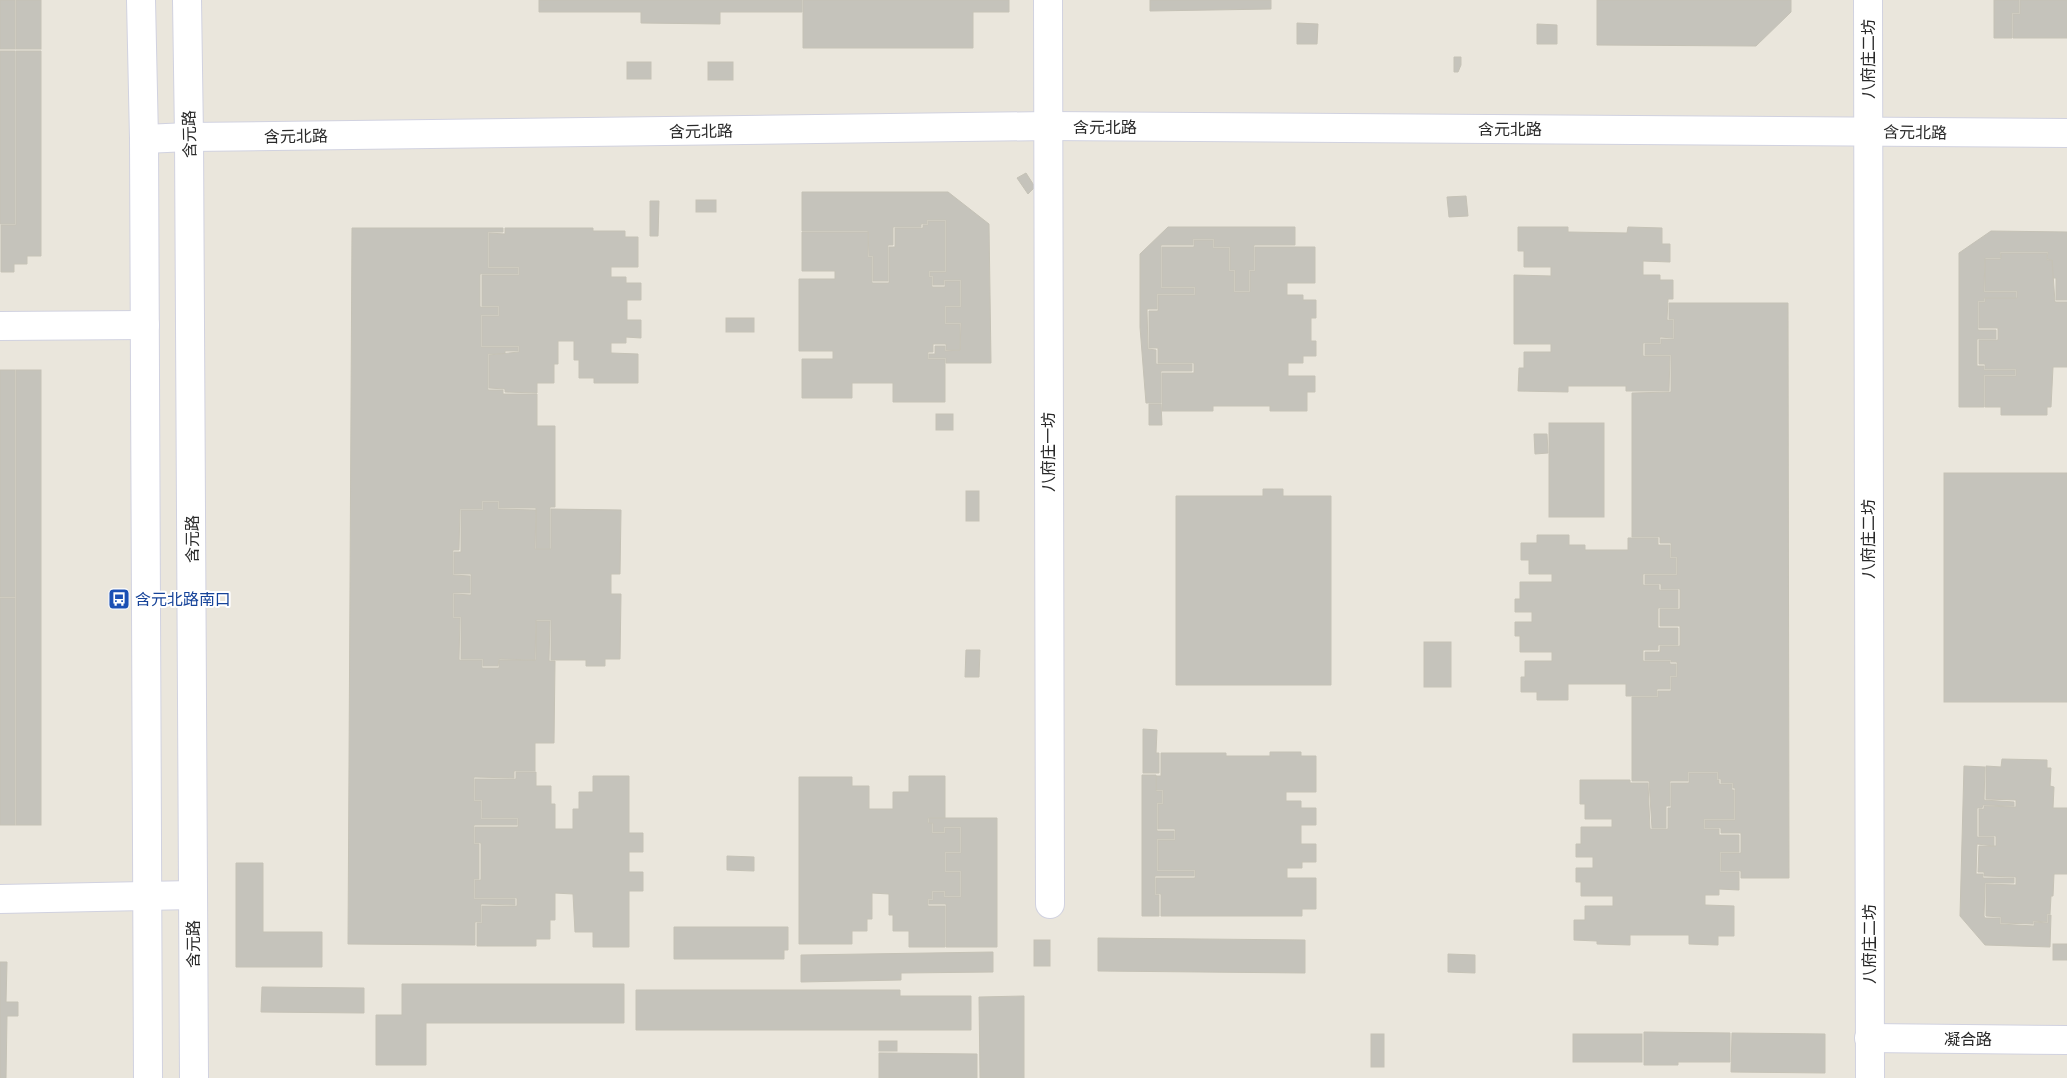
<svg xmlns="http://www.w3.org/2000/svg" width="2067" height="1078" viewBox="0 0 2067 1078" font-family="'DejaVu Sans','Noto Sans SC',sans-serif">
<rect width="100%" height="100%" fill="#eae6dc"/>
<g fill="#c5c3bb" stroke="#c5c2b6">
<rect x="0" y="0" width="15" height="49"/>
<rect x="16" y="0" width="25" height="49"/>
<polygon points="539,0 802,0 802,12 720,12 720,24 641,23 641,12 539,12"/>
<polygon points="803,0 1009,0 1009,12 973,12 973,48 803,48"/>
<polygon points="1150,0 1271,0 1271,9 1150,11"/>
<polygon points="1597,0 1791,0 1791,12 1756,46 1597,45"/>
<polygon points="1994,0 2019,0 2019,13 2012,13 2012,38 1994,38"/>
<polygon points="2020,0 2067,0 2067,38 2013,38 2013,14 2020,14"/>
<polygon points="1297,23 1318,24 1317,44 1297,44"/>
<polygon points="1537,24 1557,25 1557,44 1537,44"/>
<rect x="0" y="51" width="15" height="173"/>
<polygon points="16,51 41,51 41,256 27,256 27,264 14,264 14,272 1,272 1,225 16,225"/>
<polygon points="1454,57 1461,57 1461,65 1458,72 1454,72"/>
<rect x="627" y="62" width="24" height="17"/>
<rect x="708" y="62" width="25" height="18"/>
<polygon points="1026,173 1035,187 1028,194 1017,178"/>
<polygon points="802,192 948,192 989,224 991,363 946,363 946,358 929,358 929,354 935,354 935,346 945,346 945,351 960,350 961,323 946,323 946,307 961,307 961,280 944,280 944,285 933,285 933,276 930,276 930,272 946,272 946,220 927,220 927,224 921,224 921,227 893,227 893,245 888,245 888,281 873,281 873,256 869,256 868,231 802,231"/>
<polygon points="1466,196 1468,216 1449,217 1447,197"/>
<rect x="696" y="200" width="20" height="12"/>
<polygon points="650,201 659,201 658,236 650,236"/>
<polygon points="928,221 945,221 945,271 929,271 929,277 932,277 932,287 945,287 945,281 960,281 960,306 945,306 945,324 960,324 960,350 946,350 946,344 933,344 933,352 928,352 928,359 945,359 945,402 893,402 893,383 852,383 852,398 802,398 802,359 833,359 833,351 799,351 799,279 835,279 835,271 802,271 802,232 868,232 868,257 872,257 872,283 889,283 889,247 895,247 895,228 923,228 923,225 928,225"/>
<polygon points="1168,227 1295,227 1295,245 1254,245 1254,270 1249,270 1249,291 1235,291 1235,270 1230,270 1230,247 1214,247 1214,239 1193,239 1193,245 1161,245 1161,288 1194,288 1194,294 1157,294 1157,309 1147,309 1148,349 1156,350 1156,364 1192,364 1192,371 1161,371 1161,403 1146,403 1140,327 1140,254"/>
<polygon points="1518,227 1568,227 1568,232 1627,233 1628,227 1662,228 1662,244 1670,244 1670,262 1643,261 1643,275 1660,275 1660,280 1673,280 1673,299 1668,299 1667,320 1673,320 1673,338 1660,337 1660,343 1643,343 1643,356 1670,356 1669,391 1626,391 1626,386 1568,386 1568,392 1518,391 1519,368 1524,368 1524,352 1551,352 1551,344 1514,344 1514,275 1551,276 1551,267 1524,267 1524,251 1518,251"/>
<polygon points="352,228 503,228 503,232 488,232 488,268 518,268 518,274 480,274 480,307 498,307 498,315 481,315 481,347 518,347 518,351 505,351 505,354 488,354 488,390 503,390 503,394 537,394 537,426 555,426 555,507 550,507 550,549 536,549 536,508 499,508 499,501 482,501 482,509 460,509 459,550 453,550 453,575 470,576 470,593 453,593 453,618 460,618 459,660 482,660 482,668 499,668 499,660 536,660 536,621 550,621 549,661 555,661 554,743 535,743 535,771 514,771 514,778 474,777 474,801 481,801 481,819 517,819 517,825 474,825 474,844 479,844 479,879 474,879 474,899 515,899 515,905 481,904 481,922 475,922 475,945 348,944"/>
<polygon points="505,228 593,228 593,231 625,231 625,237 638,237 638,267 611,267 611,277 626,277 626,283 641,283 641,300 627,300 627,320 641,320 641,338 626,337 626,343 611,343 611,353 638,354 638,383 594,383 594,378 579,378 579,360 574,360 574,341 558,341 558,364 554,364 554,383 537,383 537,393 505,392 505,389 489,388 489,355 519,352 519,346 482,346 482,316 499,316 499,306 482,306 482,275 519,275 519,267 489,267 489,233 505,234"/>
<polygon points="1991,231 2067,232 2067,300 2056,300 2056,278 2052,278 2052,260 2047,259 2048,252 2000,252 2001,258 1985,258 1984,292 2016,292 2016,298 1984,298 1984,301 1978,301 1978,330 1996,330 1996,339 1977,339 1977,366 1984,366 1984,370 2015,370 2015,375 1984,375 1984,407 1959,407 1959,253"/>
<polygon points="1194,240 1213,240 1213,248 1229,248 1229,271 1234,271 1234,292 1250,292 1250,271 1255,271 1255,247 1315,247 1315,283 1287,283 1287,295 1303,295 1303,300 1316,300 1316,318 1311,318 1311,341 1316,341 1316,356 1303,356 1303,363 1288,363 1288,376 1315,376 1315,392 1307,392 1307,411 1270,411 1270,406 1213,406 1213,411 1162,411 1162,373 1194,373 1194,363 1158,363 1158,348 1149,348 1149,311 1158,311 1158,295 1195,295 1195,287 1162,287 1162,247 1194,247"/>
<polygon points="2001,253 2047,253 2047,260 2052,260 2055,302 2067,302 2067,367 2053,367 2051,407 2047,407 2047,415 2001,415 2001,407 1985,407 1985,376 2016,376 2016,369 1985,369 1985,364 1979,364 1979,340 1998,340 1998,328 1979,328 1979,302 1985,302 1985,298 2017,298 2017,291 1985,291 1985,259 2001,259"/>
<polygon points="1669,303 1788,303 1789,878 1741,878 1741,871 1721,871 1721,853 1741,853 1741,833 1721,833 1721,828 1705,828 1705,820 1735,820 1735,788 1733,788 1733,783 1721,783 1721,779 1718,779 1718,772 1688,772 1688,781 1670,781 1670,806 1666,806 1666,828 1652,828 1649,781 1632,781 1632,697 1658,697 1658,691 1671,691 1671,677 1677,677 1677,662 1671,662 1671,660 1645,660 1645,652 1660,652 1660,646 1680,646 1680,626 1660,626 1660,609 1680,609 1680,589 1661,589 1661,584 1645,584 1645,575 1677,575 1677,557 1671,557 1671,543 1660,543 1660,537 1632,537 1632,393 1671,392 1671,355 1645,355 1645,344 1661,344 1661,339 1674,339 1674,319 1669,319"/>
<rect x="726" y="318" width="28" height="14"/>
<rect x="0" y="370" width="15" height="227"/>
<rect x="16" y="370" width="25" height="455"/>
<polygon points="1149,404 1161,404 1162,425 1149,425"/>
<rect x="936" y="414" width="17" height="16"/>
<rect x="1549" y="423" width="55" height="94"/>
<polygon points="1534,434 1547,434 1548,453 1535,454"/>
<rect x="1944" y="473" width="123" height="229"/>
<polygon points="1263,489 1283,489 1283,496 1331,496 1331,685 1176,685 1176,496 1263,496"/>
<rect x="966" y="491" width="13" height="30"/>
<polygon points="483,502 498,502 498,509 536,510 535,549 551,549 551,509 621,510 620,574 611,574 611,594 621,594 620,659 605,659 605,666 586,666 586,660 551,660 551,620 536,620 535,660 499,659 498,666 483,666 483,659 461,659 461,617 454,617 454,594 471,595 471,574 454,574 454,552 461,552 461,510 483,510"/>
<polygon points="1537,535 1569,535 1569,545 1585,545 1585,550 1628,550 1628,538 1658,538 1658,545 1670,545 1670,558 1676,558 1676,574 1643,574 1643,585 1659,585 1659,590 1678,590 1678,608 1658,608 1658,628 1678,628 1678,645 1658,645 1658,650 1643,650 1643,661 1670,661 1670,664 1676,664 1676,676 1670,676 1670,689 1657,689 1657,696 1626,696 1626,684 1568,684 1568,700 1537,700 1537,692 1521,692 1521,677 1525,677 1525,661 1552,661 1552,652 1520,652 1520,636 1515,636 1515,622 1532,622 1532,612 1515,612 1515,599 1520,599 1520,582 1552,582 1552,574 1529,574 1529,560 1521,560 1521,543 1537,543"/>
<rect x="0" y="598" width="15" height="227"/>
<rect x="1424" y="642" width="27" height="45"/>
<polygon points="966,650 980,650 979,677 965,677"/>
<polygon points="1143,729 1157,730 1156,753 1159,753 1159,773 1143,773"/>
<polygon points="1270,752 1301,752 1301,756 1316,756 1316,792 1286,792 1286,801 1301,801 1301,808 1316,808 1316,825 1301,825 1301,844 1316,844 1316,862 1302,862 1302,868 1287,868 1287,878 1316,878 1316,909 1302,909 1302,916 1161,916 1161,894 1156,894 1156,878 1195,878 1195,870 1158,870 1158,840 1175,840 1175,829 1158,829 1158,804 1163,804 1163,790 1156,790 1156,776 1161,776 1161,753 1226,753 1226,756 1270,756"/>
<polygon points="2002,759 2047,760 2047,768 2051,768 2050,786 2054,787 2053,808 2067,808 2067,874 2054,874 2053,896 2051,896 2050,914 2047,914 2047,922 2033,921 2033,924 2001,923 2001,917 1986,916 1986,884 2016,885 2016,877 1984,876 1984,872 1978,872 1979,846 1996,846 1996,836 1979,836 1979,809 1984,809 1984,806 2016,807 2016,800 1986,799 1986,766 2001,767"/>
<polygon points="1964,766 1985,767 1984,800 2014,802 2014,806 1983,805 1982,808 1977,808 1977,837 1994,837 1994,846 1977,844 1976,874 1983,874 1983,878 2014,878 2014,883 1985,883 1984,916 1985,918 2000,918 2000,924 2034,926 2034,922 2048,923 2048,915 2051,915 2050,947 1985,945 1960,916"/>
<polygon points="516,772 536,772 536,786 551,786 551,804 555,804 555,829 573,829 573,809 579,809 579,792 593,792 593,776 629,776 629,833 643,833 643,852 629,852 629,872 643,872 643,891 629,891 629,947 593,947 593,932 575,932 573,894 555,893 555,920 550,920 550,939 536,939 536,946 477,946 477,923 482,923 482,906 517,906 517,898 475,898 475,880 481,880 481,843 475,843 475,827 518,827 518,818 482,818 482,800 475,800 475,779 516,779"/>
<polygon points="1689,773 1717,773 1717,780 1719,780 1719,784 1732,784 1732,790 1734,790 1734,819 1704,819 1704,829 1719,829 1719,835 1739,835 1739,852 1720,852 1720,872 1739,872 1739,890 1719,889 1719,895 1705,895 1705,905 1734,906 1734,936 1718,936 1718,945 1689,944 1689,935 1630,935 1630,945 1597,944 1597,941 1574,940 1574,920 1585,920 1585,906 1613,906 1613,896 1581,896 1581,882 1576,882 1576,868 1593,868 1593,857 1576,857 1576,844 1581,844 1581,827 1612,827 1612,819 1585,819 1585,804 1580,804 1580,780 1630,780 1630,783 1648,783 1650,829 1668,829 1668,808 1671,808 1671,783 1689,783"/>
<polygon points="1142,775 1156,775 1156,791 1162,791 1162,803 1157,803 1157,831 1174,831 1174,839 1157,839 1157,871 1194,871 1194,876 1155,876 1155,895 1159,895 1159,916 1142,916"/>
<polygon points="909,776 945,776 945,818 928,818 928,823 932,823 932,833 945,833 945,828 960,828 960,852 945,852 945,872 960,872 960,896 945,896 945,891 932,891 932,899 928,899 928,906 945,906 945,947 909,947 909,931 893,931 893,915 889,915 889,894 872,893 872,919 867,919 867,931 852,931 852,944 799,944 799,777 852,777 852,786 869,786 869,809 893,809 893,792 909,792"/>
<polygon points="929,818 997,818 997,947 946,947 946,904 929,904 929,900 933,900 933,892 944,892 944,897 961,897 961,871 946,871 946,853 961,853 961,827 944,827 944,832 933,832 933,823 929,823"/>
<polygon points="727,856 754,857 754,871 727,870"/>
<polygon points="236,863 263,863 263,932 322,932 322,967 236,967"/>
<polygon points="674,927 788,927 788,950 784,950 784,959 674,959"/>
<polygon points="1098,938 1305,940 1305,973 1098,971"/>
<rect x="1034" y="940" width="16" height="26"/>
<rect x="2053" y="944" width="14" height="16"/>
<polygon points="993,952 993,972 901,973 901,980 801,982 801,955"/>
<polygon points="1448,954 1475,955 1475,973 1448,972"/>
<polygon points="0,962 7,962 6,1002 18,1002 18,1016 7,1016 6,1078 0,1078"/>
<polygon points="402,984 624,984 624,1023 426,1023 426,1065 376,1065 376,1015 402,1015"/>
<polygon points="262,987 364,988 364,1013 261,1012"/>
<polygon points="636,990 900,990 900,996 971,996 971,1030 636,1030"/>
<polygon points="1024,996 1024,1078 980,1078 979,997"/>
<polygon points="1644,1032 1730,1033 1730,1062 1678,1062 1678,1065 1644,1065"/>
<polygon points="1732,1033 1825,1034 1825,1073 1731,1072"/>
<rect x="1371" y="1034" width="13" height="33"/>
<rect x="1573" y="1034" width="69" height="28"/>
<rect x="879" y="1041" width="18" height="10"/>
<polygon points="879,1053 977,1054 977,1078 879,1078"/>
</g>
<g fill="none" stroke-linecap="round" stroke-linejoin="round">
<g stroke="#d1d2e0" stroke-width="30">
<g id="street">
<polyline points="0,326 145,325"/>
<polyline points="0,899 193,895"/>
</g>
</g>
<g stroke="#d1d2e0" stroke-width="30">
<g id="secondary">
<polyline points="141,0 144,139 148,1078"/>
<polyline points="187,0 189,137 194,1078"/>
<polyline points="1048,0 1050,904"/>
<polyline points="1868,0 1870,1078"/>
<polyline points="144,139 189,137 1047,126 2067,133"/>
<polyline points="1869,1038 2067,1040"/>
</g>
</g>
<use href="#street" stroke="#fff" stroke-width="28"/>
<use href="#secondary" stroke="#fff" stroke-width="28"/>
</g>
<defs>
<g id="bus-square" transform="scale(1.125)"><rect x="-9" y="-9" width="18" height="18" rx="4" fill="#1a4fb4" stroke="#fff"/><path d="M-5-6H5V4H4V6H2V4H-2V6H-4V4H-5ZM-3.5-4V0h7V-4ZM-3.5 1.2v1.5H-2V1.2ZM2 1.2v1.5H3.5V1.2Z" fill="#fff"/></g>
</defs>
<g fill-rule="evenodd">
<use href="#bus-square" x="119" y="599"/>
</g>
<g text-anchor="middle" stroke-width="4" stroke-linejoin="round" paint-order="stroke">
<g font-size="16" fill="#292929" stroke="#fff">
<text transform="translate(1868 59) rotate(-90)" y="6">八府庄二坊</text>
<text x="1105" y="133">含元北路</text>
<text x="1510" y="135">含元北路</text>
<text transform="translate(701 131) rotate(-1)" y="6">含元北路</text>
<text transform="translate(1915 132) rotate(1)" y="6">含元北路</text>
<text transform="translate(189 134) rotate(-91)" y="6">含元路</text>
<text transform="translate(296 136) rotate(-1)" y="6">含元北路</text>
<text transform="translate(1048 452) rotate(-90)" y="6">八府庄一坊</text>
<text transform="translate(192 539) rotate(-90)" y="6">含元路</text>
<text transform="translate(1868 539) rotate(-90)" y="6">八府庄二坊</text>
<text transform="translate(193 944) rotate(-90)" y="6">含元路</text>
<text transform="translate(1869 944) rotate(-90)" y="6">八府庄二坊</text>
<text x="1968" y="1045">凝合路</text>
</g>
<g font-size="16" fill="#164399" stroke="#fff" text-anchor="start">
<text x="135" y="605">含元北路南口</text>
</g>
</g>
</svg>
